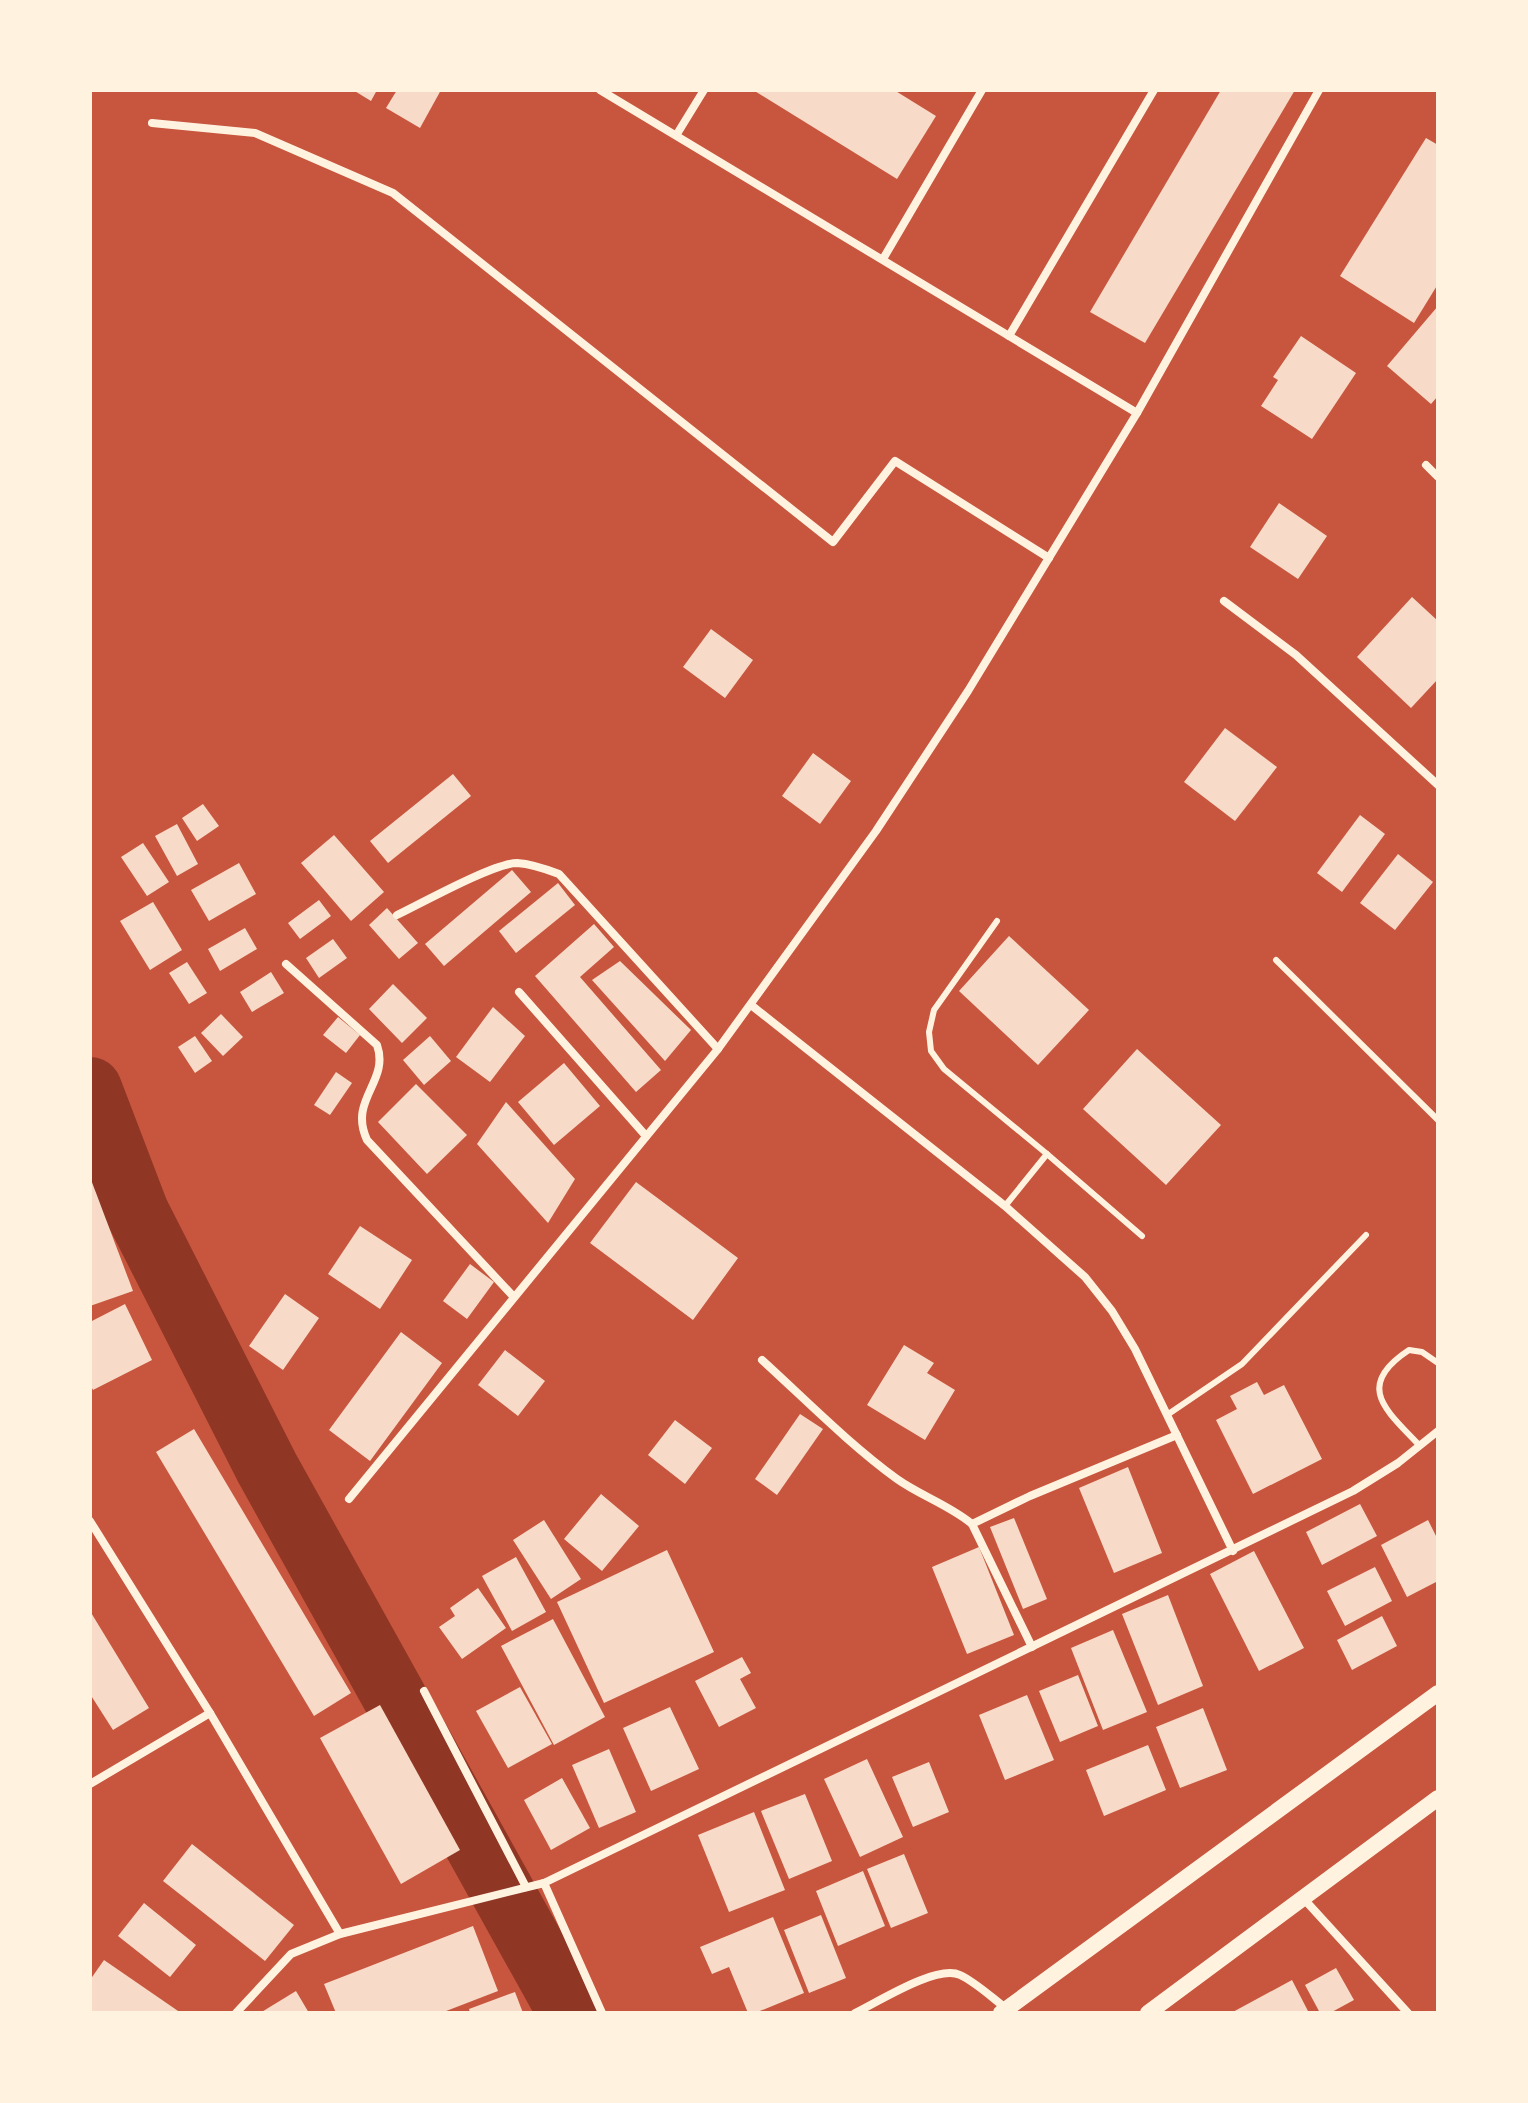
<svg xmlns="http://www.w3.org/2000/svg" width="1528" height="2103" viewBox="0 0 1528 2103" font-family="Karla,sans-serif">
<rect width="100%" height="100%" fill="#c8553d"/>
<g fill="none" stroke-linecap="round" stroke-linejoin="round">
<polyline stroke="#8f3625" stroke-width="64" points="90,1089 137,1212 267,1468 570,2013"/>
</g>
<g fill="#f7dbc8">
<polygon points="353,90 377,90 371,101"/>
<polygon points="397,90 441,90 420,128 386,108"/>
<polygon points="753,90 894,90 936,116 897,179"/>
<polygon points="1221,90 1295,90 1145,343 1090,312"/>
<polygon points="1426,138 1438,145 1438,284 1414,323 1340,276"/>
<polygon points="1438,306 1438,396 1431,404 1387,366"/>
<polygon points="1301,336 1356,373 1312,439 1261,406 1278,380 1273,377"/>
<polygon points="1279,503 1327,536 1298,579 1250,547"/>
<polygon points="1412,597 1438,621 1438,679 1411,708 1357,657"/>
<polygon points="711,629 753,660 725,698 683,667"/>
<polygon points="1225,728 1277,767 1235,821 1184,782"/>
<polygon points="813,753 851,781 820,824 782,796"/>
<polygon points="453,774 471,796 388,863 370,841"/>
<polygon points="203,804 219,826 197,841 182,818"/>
<polygon points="1360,815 1385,834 1342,892 1317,873"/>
<polygon points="177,824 198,864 177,876 155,836"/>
<polygon points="334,835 384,892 351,921 301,863"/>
<polygon points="143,843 169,882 147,896 121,857"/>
<polygon points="1398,854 1433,882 1395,930 1360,903"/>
<polygon points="239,863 256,894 209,921 191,890"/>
<polygon points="512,870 531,892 444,966 425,944"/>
<polygon points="558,883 575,905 516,953 499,931"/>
<polygon points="319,900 331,916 300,939 288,923"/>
<polygon points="153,902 182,950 150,970 120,921"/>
<polygon points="387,908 418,943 399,959 369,925"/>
<polygon points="594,924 614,947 580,977 661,1070 636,1092 535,976"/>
<polygon points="245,928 257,949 220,971 208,949"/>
<polygon points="1009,936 1089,1010 1038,1065 959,991"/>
<polygon points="333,939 347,958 319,978 306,958"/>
<polygon points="620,961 691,1030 665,1061 592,980"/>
<polygon points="187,962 207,993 189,1004 169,973"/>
<polygon points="271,972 284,993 252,1012 240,992"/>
<polygon points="393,984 427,1018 402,1043 369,1009"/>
<polygon points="493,1007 525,1036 490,1082 456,1057"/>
<polygon points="221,1014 243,1037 223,1056 201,1033"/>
<polygon points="338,1017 360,1035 346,1053 323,1035"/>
<polygon points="195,1036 212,1061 195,1073 178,1047"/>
<polygon points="430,1036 451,1061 424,1085 403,1060"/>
<polygon points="1137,1049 1221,1125 1166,1185 1083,1109"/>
<polygon points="564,1063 600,1106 554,1145 518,1102"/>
<polygon points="336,1072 352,1083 330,1115 314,1105"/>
<polygon points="416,1084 467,1135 427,1174 378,1122"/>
<polygon points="506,1102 575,1179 548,1223 477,1144"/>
<polygon points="90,1177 133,1291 90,1306"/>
<polygon points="636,1182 738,1258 693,1320 590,1243"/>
<polygon points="360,1226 412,1260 380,1309 328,1274"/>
<polygon points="470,1264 494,1282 467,1319 443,1301"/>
<polygon points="285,1294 319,1318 283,1370 249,1346"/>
<polygon points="125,1304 152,1360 93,1390 90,1384 90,1322"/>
<polygon points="401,1332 442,1363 370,1461 329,1430"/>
<polygon points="904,1345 934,1363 927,1373 955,1390 925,1440 867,1405"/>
<polygon points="505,1350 545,1381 518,1416 478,1385"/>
<polygon points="1257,1382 1264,1395 1284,1385 1322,1459 1253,1494 1216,1420 1237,1409 1230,1396"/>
<polygon points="800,1414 823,1429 777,1495 755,1479"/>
<polygon points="675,1420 712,1448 685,1484 648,1455"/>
<polygon points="194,1429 351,1693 314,1716 156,1452"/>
<polygon points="1128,1467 1162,1553 1114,1573 1079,1488"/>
<polygon points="601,1494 639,1526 602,1571 564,1539"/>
<polygon points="1360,1504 1377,1536 1322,1565 1306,1532"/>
<polygon points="1014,1518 1047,1599 1023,1609 990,1527"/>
<polygon points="544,1520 581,1579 551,1599 513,1540"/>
<polygon points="1428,1520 1438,1540 1438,1581 1407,1597 1381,1545"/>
<polygon points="979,1547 1014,1635 967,1654 932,1567"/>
<polygon points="667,1550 714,1652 604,1703 557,1602"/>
<polygon points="1254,1551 1304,1648 1259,1671 1210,1574"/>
<polygon points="516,1557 546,1612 512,1631 482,1576"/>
<polygon points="1375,1567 1392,1601 1345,1626 1327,1591"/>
<polygon points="478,1588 506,1628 462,1659 439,1627 455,1616 450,1608"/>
<polygon points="1168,1595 1203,1686 1158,1705 1122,1614"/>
<polygon points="90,1611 149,1708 113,1730 90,1694"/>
<polygon points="1382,1616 1397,1646 1352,1670 1337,1640"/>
<polygon points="553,1619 605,1717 554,1745 501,1646"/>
<polygon points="1113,1630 1147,1712 1103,1730 1071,1648"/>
<polygon points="742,1657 751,1673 740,1679 756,1708 719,1727 695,1681"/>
<polygon points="1078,1675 1098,1726 1060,1742 1039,1691"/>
<polygon points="520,1687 552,1744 508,1768 476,1711"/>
<polygon points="1027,1695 1054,1760 1005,1780 979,1715"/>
<polygon points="380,1705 460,1850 401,1884 320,1738"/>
<polygon points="670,1707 699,1769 651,1791 623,1728"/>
<polygon points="1203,1708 1227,1770 1180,1788 1156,1727"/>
<polygon points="1148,1745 1166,1790 1104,1816 1086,1770"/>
<polygon points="609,1749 636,1812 599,1828 572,1765"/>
<polygon points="867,1759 903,1837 860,1857 824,1779"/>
<polygon points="929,1762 949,1812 913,1827 892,1777"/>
<polygon points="562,1778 590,1828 551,1850 524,1800"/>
<polygon points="805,1794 832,1861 789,1879 761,1811"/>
<polygon points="754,1812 785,1890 729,1912 698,1835"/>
<polygon points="192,1844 294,1925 265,1961 163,1881"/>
<polygon points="904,1854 928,1913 891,1928 867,1869"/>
<polygon points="863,1871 885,1926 838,1946 816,1891"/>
<polygon points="144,1903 196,1945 170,1977 118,1936"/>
<polygon points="821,1915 846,1978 809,1993 784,1930"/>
<polygon points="773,1917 804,1993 755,2013 748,2013 729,1967 712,1974 700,1947"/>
<polygon points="473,1926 498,1991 441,2013 336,2013 324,1984"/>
<polygon points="104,1960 181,2013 90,2013 90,1980"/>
<polygon points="1336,1968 1354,2000 1330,2013 1320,2013 1305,1985"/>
<polygon points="1292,1980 1309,2013 1231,2013"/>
<polygon points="296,1991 309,2013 260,2013"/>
<polygon points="515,1992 523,2013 470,2013 469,2009"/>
</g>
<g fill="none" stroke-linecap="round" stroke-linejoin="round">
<g stroke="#fff3e0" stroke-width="6">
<polyline points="997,921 934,1010 929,1032 931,1051 944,1069 1047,1154 1005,1206"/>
<polyline points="1276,960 1438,1120"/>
<polyline points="1047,1154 1142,1236"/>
<polyline points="1167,1415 1242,1364 1366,1235"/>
<path d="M1419 1445C1386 1410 1354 1386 1409 1350L1422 1352 1438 1363"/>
</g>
<g stroke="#fff3e0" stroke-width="8">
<polyline points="600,90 1137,413"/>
<polyline points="152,123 255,133 393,193 833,542 895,461 1049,558"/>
<polyline points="677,134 704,90"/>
<polyline points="883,259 982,90"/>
<polyline points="1009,336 1154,90"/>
<polyline points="1426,465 1438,477"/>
<polyline points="1224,601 1296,655 1438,785"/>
<path d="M397 915C422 903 494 863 517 863 532 864 546 869 559 874L718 1049"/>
<path d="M286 964 377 1045C390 1082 348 1099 367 1140L513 1296"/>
<polyline points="519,992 646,1136"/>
<polyline points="751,1005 1005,1206 1085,1277 1112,1311 1135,1349 1233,1551"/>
<path d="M762 1360C806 1400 849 1444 897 1479 921 1496 949 1505 972 1524"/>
<polyline points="349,1499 718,1049 876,831 968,691 1137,413 1319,90"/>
<polyline points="90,1521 210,1713 340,1934"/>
<polyline points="1032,1647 972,1524 1030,1496 1177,1435"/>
<polyline points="424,1691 526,1887"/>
<polyline points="90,1784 210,1713"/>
<polyline points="544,1883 602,2013"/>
<polyline points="1303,1898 1408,2013"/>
<polyline points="236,2013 291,1954 340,1934 544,1883 1353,1491 1398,1463 1438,1431"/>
<path d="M855 2013C878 2002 937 1964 960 1975 977 1983 992 1998 1007 2009"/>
</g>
<g stroke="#fff3e0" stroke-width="16">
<polyline points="1001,2013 1438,1693"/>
<polyline points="1148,2013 1438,1798"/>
</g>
</g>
<rect width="1528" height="2103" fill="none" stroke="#fff3e0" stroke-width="184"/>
</svg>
